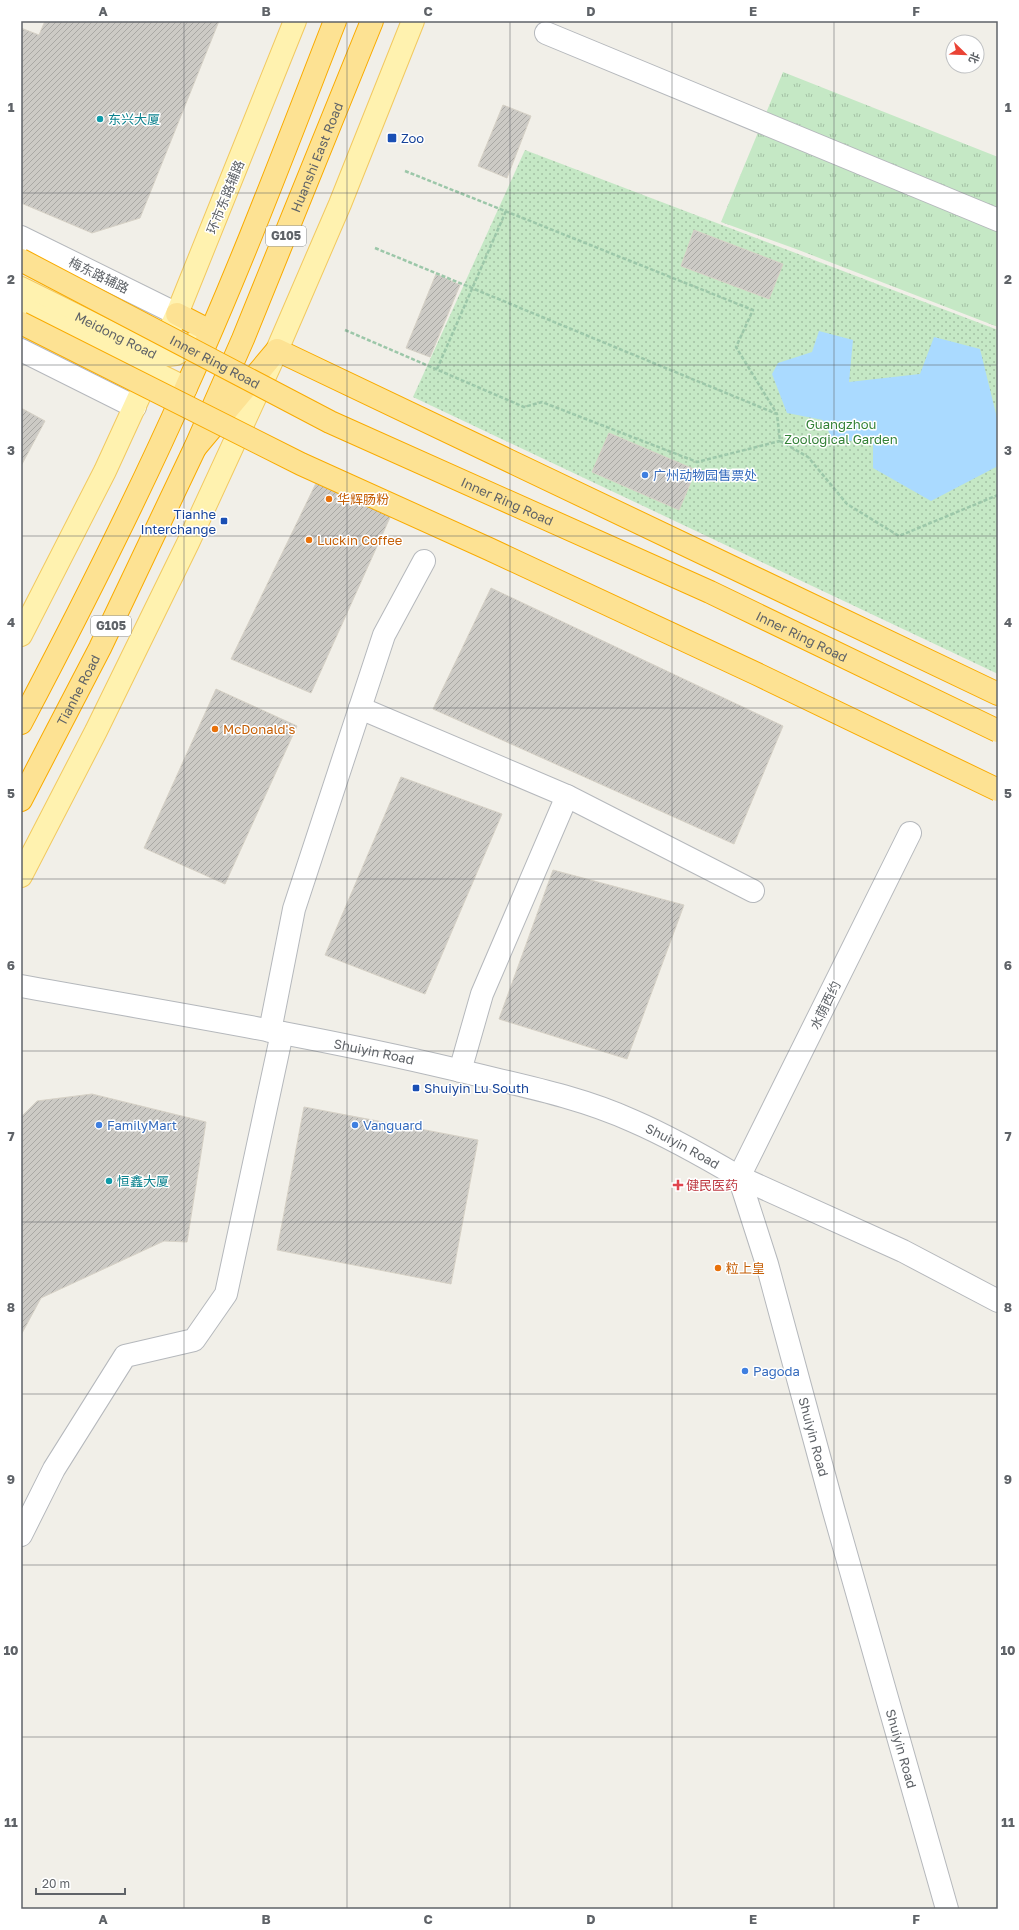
<svg xmlns="http://www.w3.org/2000/svg" width="1019" height="1930" viewBox="0 0 1019 1930" font-family="'Golos Text','Noto Sans SC',sans-serif">
<defs>
<pattern id="grass-tufts" width="24" height="20" patternUnits="userSpaceOnUse"><rect width="24" height="20" fill="#c5e8c5"/><path d="M3 7l-1-3M5 7V3M7 7l1-3M15 17l-1-3M17 17v-4M19 17l1-3" fill="none" stroke="#a3c0a4"/></pattern>
<pattern id="park-dots" width="8" height="8" patternUnits="userSpaceOnUse"><rect width="8" height="8" fill="#c5e8c5"/><path d="M2 2h.1M6 6h.1" fill="none" stroke="#a3c0a4" stroke-width="1.8" stroke-linecap="round"/></pattern>
<pattern id="building-hatch" width="6" height="6" patternUnits="userSpaceOnUse"><rect width="6" height="6" fill="#cccac5"/><path d="M-1 1l2-2M0 6l6-6M5 7l2-2" fill="none" stroke="#a9a8a4"/></pattern>
</defs>
<rect width="100%" height="100%" fill="#f1efe8"/>
<polygon fill="url(#grass-tufts)" points="783,72 998,157 998,327 796,249 721,222"/>
<polygon fill="url(#park-dots)" points="525,150 998,330 998,674 413,397"/>
<polygon fill="#aadaff" points="819,331 853,340 849,382 920,374 934,337 980,349 998,422 998,466 931,501 873,468 873,438 834,443 823,420 787,413 772,374 778,363 812,352"/>
<g fill="url(#building-hatch)" stroke="#d6d1c6">
<polygon points="45,21 219,21 140,218 92,233 21,203 21,28 39,35"/>
<polygon points="503,105 531,116 507,178 478,166"/>
<polygon points="694,230 783,264 769,299 681,266"/>
<polygon points="436,274 460,285 430,357 406,348"/>
<polygon points="21,408 45,421 21,466"/>
<polygon points="609,433 696,470 679,510 592,472"/>
<polygon points="318,479 392,513 311,693 231,659"/>
<polygon points="491,588 783,726 734,844 433,709"/>
<polygon points="216,689 297,726 225,884 144,848"/>
<polygon points="401,777 502,814 425,994 325,955"/>
<polygon points="553,870 684,905 627,1059 499,1019"/>
<polygon points="92,1094 206,1122 187,1242 164,1241 41,1298 21,1335 21,1117 37,1101"/>
<polygon points="304,1107 478,1140 451,1284 277,1250"/>
</g>
<g fill="none" stroke-linecap="round" stroke-linejoin="round">
<g stroke="#b5b8bc" stroke-width="24">
<g id="minor">
<polyline points="546,33 998,220"/>
<polyline points="21,237 177,314"/>
<polyline points="21,350 135,407"/>
<polyline points="360,708 567,796 753,891"/>
<polyline points="910,833 739,1177 903,1251 998,1301"/>
<path id="s1" d="M21 986C165 1012 310 1035 453 1069 513 1084 576 1095 633 1121 670 1137 705 1157 739 1177L767 1264 833 1508 947 1909"/>
<polyline points="270,1031 294,909 360,708 384,635 424,561"/>
<polyline points="460,1071 482,994 567,796"/>
<polyline points="21,1535 54,1469 125,1356 194,1340 226,1294 282,1033"/>
</g>
</g>
<g stroke="#f2c960" stroke-width="24">
<g id="major">
<path id="s2" d="M21 288 158 356 176 354 202 338"/>
<polyline points="21,307 186,388"/>
<polyline points="21,635 105,471 177,314 295,21"/>
<polyline points="21,876 96,731 188,543 277,350 340,204 413,21"/>
</g>
</g>
<g stroke="#f9ab00" stroke-width="24">
<g id="highway">
<polyline points="177,314 210,331"/>
<polyline points="195,448 277,350 998,694"/>
<path d="M21 723C79 613 135 503 185 390 240 269 287 144 335 21"/>
<path id="s3" d="M21 800 100 648 195 448 243 339 372 21"/>
</g>
</g>
<g stroke="#9cc7a9" stroke-width="2.5" stroke-dasharray="4 2" stroke-linecap="butt">
<polyline points="405,171 753,310 736,347 777,414"/>
<polyline points="375,248 777,414 780,441 808,457 847,504 899,536 998,495"/>
<polyline points="345,330 524,407 542,402 697,462 780,441"/>
<polyline points="437,369 506,211"/>
</g>
<use href="#minor" stroke="#fff" stroke-width="22"/>
<use href="#major" stroke="#fff2af" stroke-width="22"/>
<use href="#highway" stroke="#fde293" stroke-width="22"/>
<g stroke="#f9ab00" stroke-width="24" stroke-linecap="butt">
<g id="highway-bridge">
<path id="s4" d="M21 260 330 422 710 592 998 731"/>
<polyline points="21,323 301,464 489,549 759,675 998,790"/>
</g>
</g>
<use href="#highway-bridge" stroke="#fde293" stroke-width="22"/>
</g>
<path fill="none" stroke="#5f6368" stroke-width="1" stroke-opacity="0.55" d="M184 21V1909M347 21V1909M510 21V1909M672 21V1909M834 21V1909M21 193H998M21 365H998M21 536H998M21 708H998M21 879H998M21 1051H998M21 1222H998M21 1394H998M21 1565H998M21 1737H998"/>
<g fill="#0f9aa8" stroke="#fff" stroke-width="1.5">
<circle cx="100" cy="119" r="4"/>
<circle cx="109" cy="1181" r="4"/>
</g>
<g fill="#1a4fb4" stroke="#fff" stroke-width="1.5">
<rect x="387" y="133" width="10" height="10" rx="2"/>
<rect x="220" y="517" width="8" height="8" rx="2"/>
<rect x="412" y="1084" width="8" height="8" rx="2"/>
</g>
<g fill="#3f7fe0" stroke="#fff" stroke-width="1.5">
<circle cx="645" cy="475" r="4"/>
<circle cx="99" cy="1125" r="4"/>
<circle cx="355" cy="1125" r="4"/>
<circle cx="745" cy="1371" r="4"/>
</g>
<g fill="#e8710a" stroke="#fff" stroke-width="1.5">
<circle cx="329" cy="499" r="4"/>
<circle cx="309" cy="540" r="4"/>
<circle cx="215" cy="729" r="4"/>
<circle cx="718" cy="1268" r="4"/>
</g>
<path fill="#e0444e" stroke="#fff" stroke-width="1.5" d="M676 1179h4v4h4v4h-4v4h-4v-4h-4v-4h4z"/>
<g text-anchor="middle" stroke-width="3" stroke-linejoin="round" paint-order="stroke">
<g fill="#fff" stroke="#8f9295" stroke-width="1">
<rect x="266" y="226" width="40" height="20" rx="3"/>
<rect x="91" y="616" width="40" height="20" rx="3"/>
</g>
<g font-size="12" font-weight="bold" fill="#5f6368">
<text x="286" y="240">G105</text>
<text x="111" y="630">G105</text>
</g>
<g font-size="13" fill="#0d838f" stroke="#fff" text-anchor="start">
<text x="108" y="124">东兴大厦</text>
<text x="117" y="1186">恒鑫大厦</text>
</g>
<g font-size="13" fill="#164399" stroke="#fff" text-anchor="start">
<text x="401" y="143">Zoo</text>
<text x="216" y="519" text-anchor="end">Tianhe<tspan x="216" dy="15">Interchange</tspan></text>
<text x="424" y="1093">Shuiyin Lu South</text>
</g>
<g font-size="13" fill="#5f6368" stroke="#fff">
<text dy="5" stroke="none"><textPath href="#s3" startOffset="708">Huanshi East Road</textPath></text>
<text transform="translate(225 197) rotate(-68)" y="5">环市东路辅路</text>
<text transform="translate(99 275) rotate(26)" y="5">梅东路辅路</text>
<text dy="5" stroke="none"><textPath href="#s2" startOffset="106">Meidong Road</textPath></text>
<text dy="5" stroke="none"><textPath href="#s4" startOffset="219">Inner Ring Road</textPath></text>
<text dy="5" stroke="none"><textPath href="#s4" startOffset="543">Inner Ring Road</textPath></text>
<text dy="5" stroke="none"><textPath href="#s4" startOffset="867">Inner Ring Road</textPath></text>
<text dy="5" stroke="none"><textPath href="#s3" startOffset="124">Tianhe Road</textPath></text>
<text transform="translate(825 1005) rotate(-64)" y="5">水荫西约</text>
<text dy="5" stroke="none"><textPath href="#s1" startOffset="359">Shuiyin Road</textPath></text>
<text dy="5" stroke="none"><textPath href="#s1" startOffset="683">Shuiyin Road</textPath></text>
<text dy="5" stroke="none"><textPath href="#s1" startOffset="1018">Shuiyin Road</textPath></text>
<text dy="5" stroke="none"><textPath href="#s1" startOffset="1342">Shuiyin Road</textPath></text>
</g>
<g font-size="13" fill="#348238" stroke="#fff">
<text x="841" y="429">Guangzhou<tspan x="841" dy="15">Zoological Garden</tspan></text>
</g>
<g font-size="13" fill="#366cbe" stroke="#fff" text-anchor="start">
<text x="653" y="480">广州动物园售票处</text>
<text x="107" y="1130">FamilyMart</text>
<text x="363" y="1130">Vanguard</text>
<text x="753" y="1376">Pagoda</text>
</g>
<g font-size="13" fill="#c56008" stroke="#fff" text-anchor="start">
<text x="337" y="504">华辉肠粉</text>
<text x="317" y="545">Luckin Coffee</text>
<text x="223" y="734">McDonald's</text>
<text x="726" y="1273">粒上皇</text>
</g>
<g font-size="13" fill="#be3a42" stroke="#fff" text-anchor="start">
<text x="686" y="1190">健民医药</text>
</g>
</g>
<rect width="1019" height="1930" fill="none" stroke="#ffffff" stroke-width="44"/>
<g transform="translate(965 54) rotate(113)"><circle r="19" fill="#ffffff" stroke="#bfc1c3"/>
<path d="M0-3L7 15L0 10L-7 15Z" fill="#ea4335"/>
<text y="-6" font-size="11" font-weight="bold" text-anchor="middle" fill="#5f6368">北</text>
</g>
<path d="M36 1888v6h89v-6" fill="none" stroke="#5f6368" stroke-width="2"/>
<text x="42" y="1888" font-size="12" fill="#5f6368" stroke="#ffffff" stroke-width="3" paint-order="stroke">20 m</text>
<rect x="22" y="22" width="975" height="1886" fill="none" stroke="#5f6368" stroke-width="1.5"/>
<g font-size="13" text-anchor="middle" font-weight="bold" fill="#5f6368">
<text x="103" y="16">A</text>
<text x="266" y="16">B</text>
<text x="428" y="16">C</text>
<text x="591" y="16">D</text>
<text x="753" y="16">E</text>
<text x="916" y="16">F</text>
<text x="11" y="112">1</text>
<text x="1008" y="112">1</text>
<text x="11" y="284">2</text>
<text x="1008" y="284">2</text>
<text x="11" y="455">3</text>
<text x="1008" y="455">3</text>
<text x="11" y="627">4</text>
<text x="1008" y="627">4</text>
<text x="11" y="798">5</text>
<text x="1008" y="798">5</text>
<text x="11" y="970">6</text>
<text x="1008" y="970">6</text>
<text x="11" y="1141">7</text>
<text x="1008" y="1141">7</text>
<text x="11" y="1312">8</text>
<text x="1008" y="1312">8</text>
<text x="11" y="1484">9</text>
<text x="1008" y="1484">9</text>
<text x="11" y="1655">10</text>
<text x="1008" y="1655">10</text>
<text x="11" y="1827">11</text>
<text x="1008" y="1827">11</text>
<text x="103" y="1924">A</text>
<text x="266" y="1924">B</text>
<text x="428" y="1924">C</text>
<text x="591" y="1924">D</text>
<text x="753" y="1924">E</text>
<text x="916" y="1924">F</text>
</g>
</svg>
